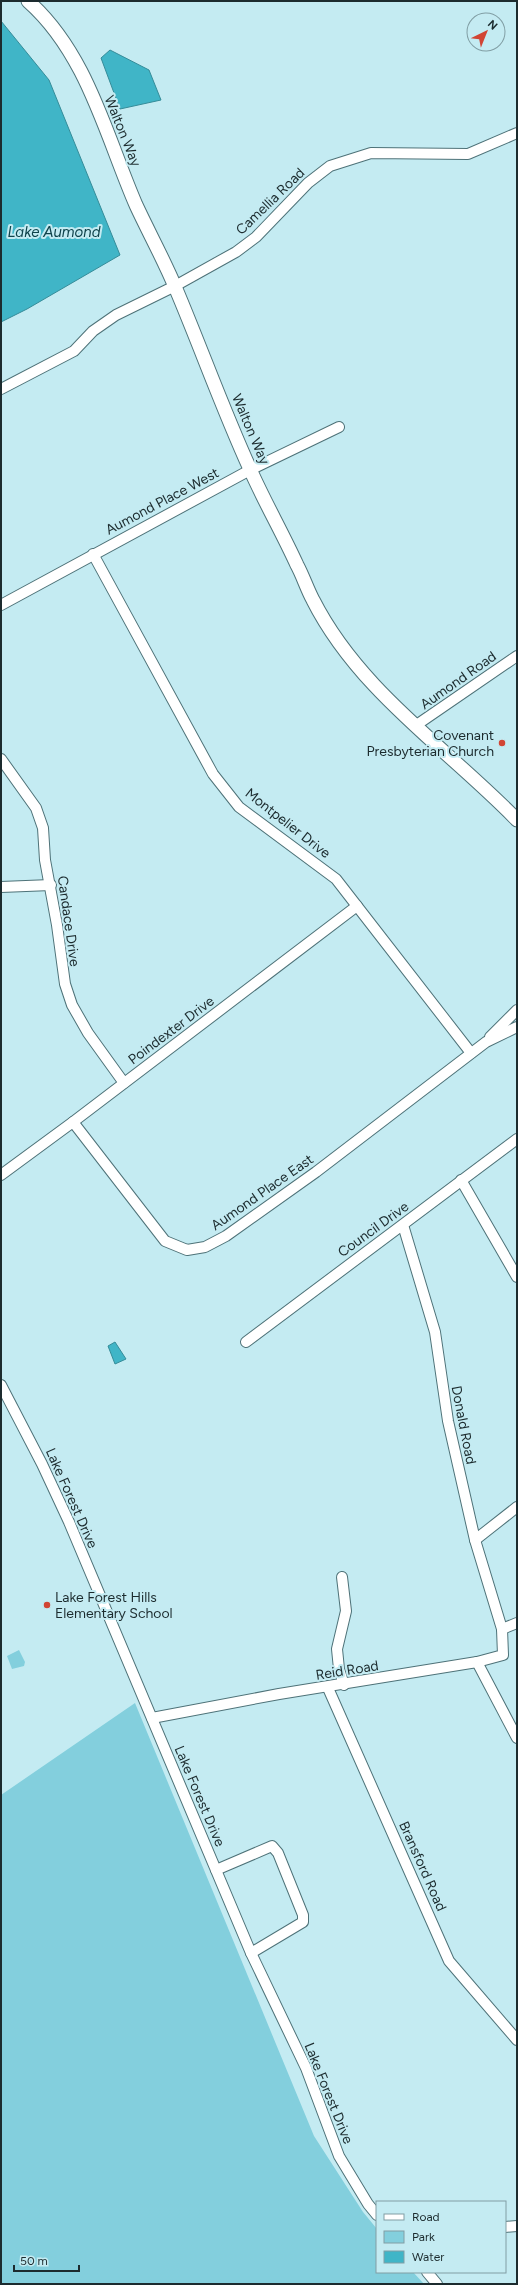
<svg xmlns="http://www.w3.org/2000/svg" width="518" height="2285" viewBox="0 0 518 2285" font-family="Figtree,sans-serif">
<rect width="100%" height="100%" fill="#c4ebf2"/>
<g fill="#83cfdd">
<polygon points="19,1650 25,1662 24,1666 12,1669 7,1656"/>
<polygon points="135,1703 314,2136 363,2212 377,2229 377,2272 413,2272 424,2284 1,2284 1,1795"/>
</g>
<g fill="#40b5c7" stroke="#358c99">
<polygon points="1,21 49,80 120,255 27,309 1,322"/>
<polygon points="110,50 149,70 161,100 120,109 101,58"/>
<polygon points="115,1342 126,1359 115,1364 108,1346"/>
</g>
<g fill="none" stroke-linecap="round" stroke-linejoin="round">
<g stroke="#4e7278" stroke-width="12">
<g id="minor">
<polyline points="1,389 74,351 93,331 116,315 175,286 236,252 256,237 308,183 330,166 371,153 468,154 517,133"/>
<polyline points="93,554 213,774 239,807 336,879 471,1053"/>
<polyline points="1,605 250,470 339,427"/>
<polyline points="415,726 517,656"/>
<polyline points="1,759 36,808 43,828 45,860 57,925 65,984 72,1005 88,1033 124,1083"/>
<polyline points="1,887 51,885"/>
<polyline points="490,1037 517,1010"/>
<polyline points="73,1122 165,1241 187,1250 205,1247 226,1236 316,1172 486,1042 517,1027"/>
<polyline points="1,1175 73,1122 357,906"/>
<polyline points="461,1180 517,1277"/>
<polyline points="403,1225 435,1332 448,1421 475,1540 502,1629"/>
<polyline points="246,1342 517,1139"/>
<polyline points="1,1385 42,1464 69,1522 251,1953 306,2068 339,2156 368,2204 377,2215"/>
<polyline points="475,1540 517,1507"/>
<polyline points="342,1577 346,1611 337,1649 339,1669 344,1685"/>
<polyline points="477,1662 517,1738"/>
<polyline points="328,1688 449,1961 517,2040"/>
<polyline points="152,1718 279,1694 477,1662 503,1655 502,1629 517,1623"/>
<polyline points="216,1870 272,1846 278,1853 303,1915 303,1922 251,1953"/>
<polyline points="505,2227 517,2226"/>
<polyline points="427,2272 437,2284"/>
</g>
</g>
<g stroke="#4e7278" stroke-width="15">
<path id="major" d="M28 1C87 53 106 136 136 205 149 233 164 260 176 289 201 348 223 410 250 469 264 501 282 532 297 565 303 576 307 589 313 600 359 691 448 749 517 820"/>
</g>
<use href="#minor" stroke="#fff" stroke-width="10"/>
<use href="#major" stroke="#fff" stroke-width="13"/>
</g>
<g fill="#d14534" stroke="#c4ebf2" stroke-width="1.5">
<circle cx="502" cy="743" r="4"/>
<circle cx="47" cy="1605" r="4"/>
</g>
<g text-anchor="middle" stroke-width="4" stroke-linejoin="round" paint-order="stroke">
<g font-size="14" fill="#1c2b2e" stroke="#c4ebf2">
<text transform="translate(123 131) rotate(68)" y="5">Walton Way</text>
<text transform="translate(270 201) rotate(-44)" y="5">Camellia Road</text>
<text transform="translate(251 429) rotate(67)" y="5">Walton Way</text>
<text transform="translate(162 501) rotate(-28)" y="5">Aumond Place West</text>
<text transform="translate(458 680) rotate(-35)" y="5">Aumond Road</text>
<text transform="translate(288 823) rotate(38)" y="5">Montpelier Drive</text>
<text transform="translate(69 921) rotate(82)" y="5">Candace Drive</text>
<text transform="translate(171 1030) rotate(-37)" y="5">Poindexter Drive</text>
<text transform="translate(262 1192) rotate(-35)" y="5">Aumond Place East</text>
<text transform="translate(373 1229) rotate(-36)" y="5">Council Drive</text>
<text transform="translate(464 1425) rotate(79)" y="5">Donald Road</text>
<text transform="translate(72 1498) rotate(66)" y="5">Lake Forest Drive</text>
<text transform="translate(347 1670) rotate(-9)" y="5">Reid Road</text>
<text transform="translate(200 1796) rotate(67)" y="5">Lake Forest Drive</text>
<text transform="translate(423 1866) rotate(66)" y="5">Bransford Road</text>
<text transform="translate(329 2093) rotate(68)" y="5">Lake Forest Drive</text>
</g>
<g font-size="14" fill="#1c2b2e" stroke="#c4ebf2" text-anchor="end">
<text x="494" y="740">Covenant<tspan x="494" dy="16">Presbyterian Church</tspan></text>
<text x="55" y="1602" text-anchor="start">Lake Forest Hills<tspan x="55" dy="16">Elementary School</tspan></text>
</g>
<g font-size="15" font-style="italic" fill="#0f434b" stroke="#c4ebf2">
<text x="54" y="237">Lake Aumond</text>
</g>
</g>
<rect width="518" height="2285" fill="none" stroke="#1c2b2e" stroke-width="4"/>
<rect x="376" y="2201" width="130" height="72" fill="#c4ebf2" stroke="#819ea4"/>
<rect x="384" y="2214" width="20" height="6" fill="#ffffff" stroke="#819ea4"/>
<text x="412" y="2221" font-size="12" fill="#1c2b2e">Road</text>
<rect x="384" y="2231" width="20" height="12" fill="#83cfdd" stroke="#819ea4"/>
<text x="412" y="2241" font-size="12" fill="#1c2b2e">Park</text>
<rect x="384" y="2251" width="20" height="12" fill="#40b5c7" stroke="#819ea4"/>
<text x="412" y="2261" font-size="12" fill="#1c2b2e">Water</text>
<g transform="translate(486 32) rotate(43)"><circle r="19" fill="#c4ebf2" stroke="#819ea4"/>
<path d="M0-3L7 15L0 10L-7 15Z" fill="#d14534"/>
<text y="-6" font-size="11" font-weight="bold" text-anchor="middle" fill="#1c2b2e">N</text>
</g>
<path d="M14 2265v6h65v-6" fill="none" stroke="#1c2b2e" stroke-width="2"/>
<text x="20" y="2265" font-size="12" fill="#1c2b2e" stroke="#c4ebf2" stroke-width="3" paint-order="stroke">50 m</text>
</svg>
